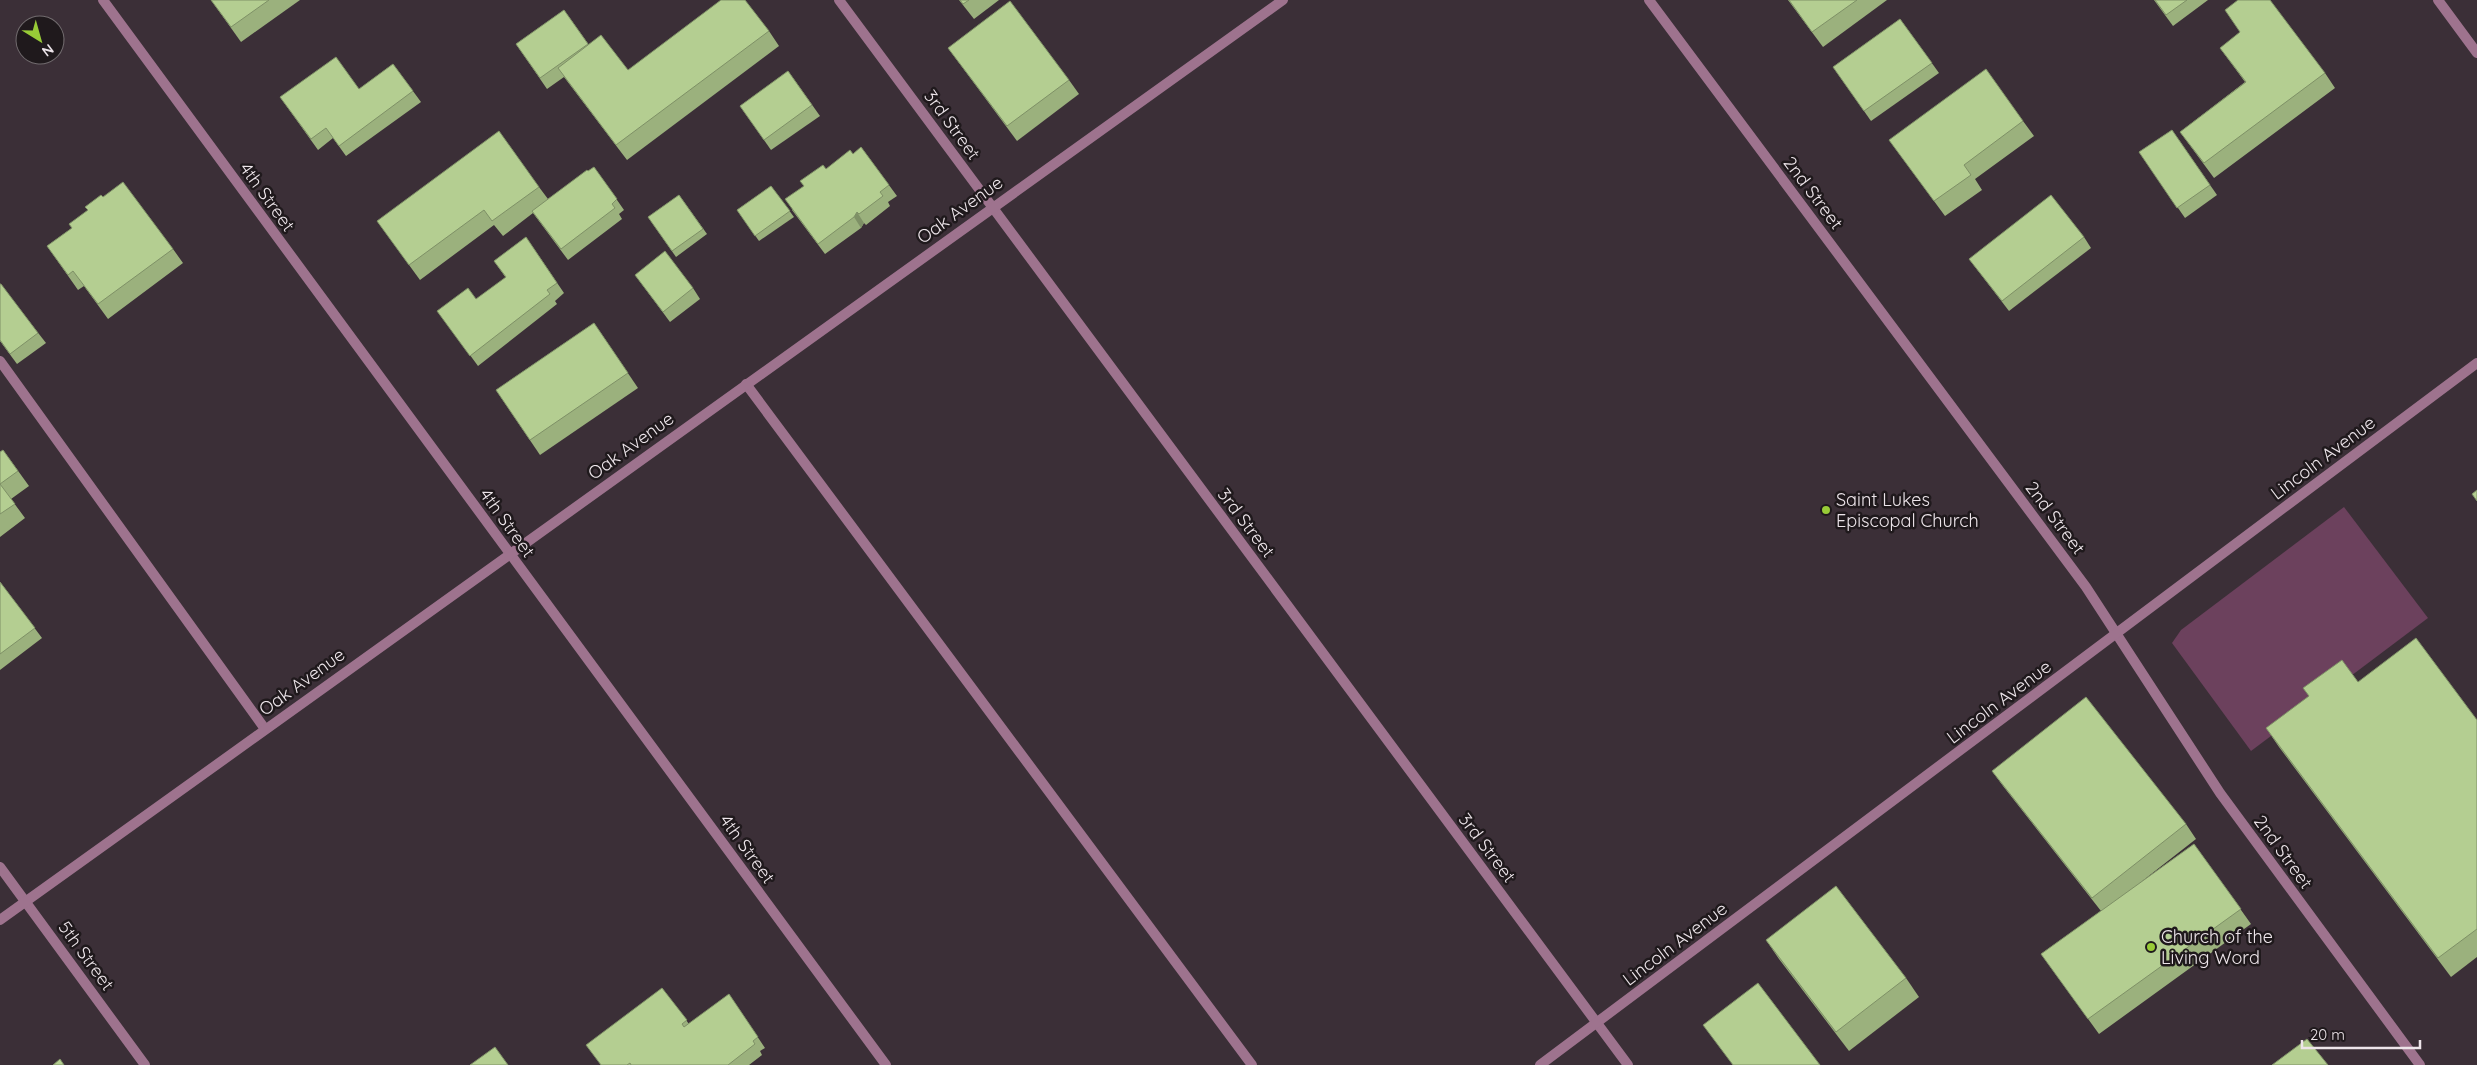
<svg xmlns="http://www.w3.org/2000/svg" width="2477" height="1065" viewBox="0 0 2477 1065" font-family="Quicksand,sans-serif">
<rect width="100%" height="100%" fill="#3b2f37"/>
<polygon fill="#6c415d" points="2344,507 2428,618 2251,751 2172,643 2181,630"/>
<g fill="none" stroke-linecap="round" stroke-linejoin="round">
<g stroke="#9e738e" stroke-width="10">
<polyline points="0,361 265,729"/>
<polyline points="746,384 1252,1065"/>
</g>
<g stroke="#9e738e" stroke-width="10">
<polyline points="103,0 886,1065"/>
<polyline points="839,0 1628,1065"/>
<polyline points="1649,0 2086,587 2220,793 2420,1065"/>
<polyline points="2438,0 2477,53"/>
<polyline points="0,867 145,1065"/>
<polyline points="0,920 1283,0"/>
<polyline points="1540,1065 2477,363"/>
</g>
</g>
<g fill="#9bb17d">
<polygon points="211,0 300,0 241,42"/>
<polygon points="959,0 999,0 974,19"/>
<polygon points="1788,0 1887,0 1823,47"/>
<polygon points="2154,0 2208,0 2173,26"/>
<polygon points="564,10 589,45 628,70 769,31 779,46 627,160 564,77 547,89 516,44"/>
<polygon points="1900,19 1939,73 1871,121 1833,67"/>
<polygon points="948,48 1069,80 1079,94 1017,141"/>
<polygon points="2220,48 2325,73 2335,88 2214,178 2180,132 2245,82"/>
<polygon points="393,64 421,102 346,156 333,138 318,150 280,97 359,89"/>
<polygon points="788,71 820,116 771,150 740,106"/>
<polygon points="2023,121 2034,136 1975,179 1982,190 1945,216 1889,140"/>
<polygon points="2172,130 2217,195 2185,218 2139,152"/>
<polygon points="861,147 897,196 888,202 890,206 866,225 864,223 861,228 825,254 792,210 826,169 853,154"/>
<polygon points="594,167 624,210 619,214 622,219 568,260 533,213 503,236 494,225 420,280 377,221 539,187 548,199"/>
<polygon points="771,186 794,217 759,241 737,210"/>
<polygon points="679,195 707,234 676,257 648,217"/>
<polygon points="103,197 173,249 183,263 108,319 84,286 78,290 47,246 72,228"/>
<polygon points="526,237 564,293 555,301 557,304 478,366 445,321 506,278 494,261"/>
<polygon points="2084,237 2091,248 2009,311 1969,259"/>
<polygon points="635,275 693,288 700,299 670,322"/>
<polygon points="0,284 46,343 17,364 0,341"/>
<polygon points="594,323 638,388 540,455 496,390"/>
<polygon points="3,450 29,486 11,499 25,518 0,537 0,452"/>
<polygon points="0,582 42,638 0,670"/>
<polygon points="2358,682 2477,720 2477,957 2451,977 2279,747 2266,728"/>
<polygon points="1992,771 2186,824 2196,839 2141,882 2194,844 2251,924 2099,1034 2041,954 2101,911 2003,786"/>
<polygon points="1766,940 1906,978 1919,997 1849,1051 1779,959"/>
<polygon points="662,988 689,1024 729,994 765,1048 760,1051 762,1055 749,1065 601,1065"/>
</g>
<polygon fill="#7e9066" points="857,212 864,223 861,228 854,217"/>
<g fill="#b4ce91" stroke="#7e9066">
<polygon points="211,0 269,0 231,27"/>
<polygon points="721,0 745,0 769,31 616,145 558,68 601,35 628,70"/>
<polygon points="960,0 969,0 963,4"/>
<polygon points="1789,0 1857,0 1812,32"/>
<polygon points="2155,0 2187,0 2166,15"/>
<polygon points="2238,0 2270,0 2325,73 2204,163 2180,132 2246,82 2220,48 2240,32 2225,10"/>
<polygon points="1010,1 1069,80 1007,126 948,48"/>
<polygon points="564,10 588,44 540,78 516,44"/>
<polygon points="1900,19 1932,63 1864,111 1833,67"/>
<polygon points="336,57 359,89 393,64 413,91 339,146 326,128 311,139 280,97"/>
<polygon points="1986,69 2023,121 1964,165 1971,175 1934,201 1889,140"/>
<polygon points="788,71 812,105 764,140 740,106"/>
<polygon points="2172,130 2210,185 2177,208 2139,152"/>
<polygon points="499,131 539,187 492,221 484,210 409,265 377,221"/>
<polygon points="861,147 889,185 880,192 883,196 859,214 857,212 854,217 818,244 785,199 804,186 800,181 823,165 826,169 850,150 853,154"/>
<polygon points="594,167 617,199 612,204 615,208 561,249 532,211 587,170 588,171"/>
<polygon points="123,182 173,249 98,304 73,271 68,275 47,246 72,228 69,224 88,210 85,207 101,195 103,197"/>
<polygon points="771,186 790,211 755,236 737,210"/>
<polygon points="679,195 703,229 672,251 648,217"/>
<polygon points="2051,195 2084,237 2002,301 1969,259"/>
<polygon points="526,237 557,283 547,290 550,294 470,356 437,311 468,288 476,299 506,277 494,261"/>
<polygon points="665,251 693,288 663,312 635,275"/>
<polygon points="0,284 1,284 38,333 10,354 0,340"/>
<polygon points="594,323 628,373 530,440 496,390"/>
<polygon points="3,450 18,471 0,484 15,504 0,514 0,452"/>
<polygon points="2477,490 2477,501 2472,494"/>
<polygon points="0,582 35,628 0,654"/>
<polygon points="2416,638 2477,720 2477,929 2438,958 2266,728 2309,696 2303,688 2342,660 2358,682"/>
<polygon points="2086,697 2186,824 2092,898 1992,771"/>
<polygon points="2194,844 2241,909 2088,1019 2041,954"/>
<polygon points="1836,886 1906,978 1836,1032 1766,940"/>
<polygon points="1758,983 1820,1065 1733,1065 1703,1025"/>
<polygon points="662,988 687,1020 682,1024 684,1027 729,994 758,1037 753,1041 755,1044 728,1065 631,1065 630,1063 627,1065 601,1065 586,1045"/>
<polygon points="2307,1039 2328,1065 2272,1065"/>
<polygon points="495,1047 508,1065 470,1065"/>
<polygon points="60,1059 64,1065 53,1065"/>
</g>
<g fill="#98cb37" stroke="#1f191c" stroke-width="2">
<circle cx="1826" cy="510" r="5"/>
<circle cx="2151" cy="947" r="5"/>
</g>
<g text-anchor="middle" stroke-width="5" stroke-linejoin="round" paint-order="stroke">
<g font-size="18" fill="#ede5ea" stroke="#1f191c">
<text transform="translate(952 125) rotate(54)" y="6">3rd Street</text>
<text transform="translate(1813 193) rotate(53)" y="6">2nd Street</text>
<text transform="translate(267 197) rotate(54)" y="6">4th Street</text>
<text transform="translate(960 210) rotate(-36)" y="6">Oak Avenue</text>
<text transform="translate(631 446) rotate(-36)" y="6">Oak Avenue</text>
<text transform="translate(2323 458) rotate(-37)" y="6">Lincoln Avenue</text>
<text transform="translate(2055 518) rotate(53)" y="6">2nd Street</text>
<text transform="translate(507 523) rotate(54)" y="6">4th Street</text>
<text transform="translate(1246 523) rotate(53)" y="6">3rd Street</text>
<text transform="translate(302 682) rotate(-36)" y="6">Oak Avenue</text>
<text transform="translate(1999 702) rotate(-37)" y="6">Lincoln Avenue</text>
<text transform="translate(1487 848) rotate(53)" y="6">3rd Street</text>
<text transform="translate(747 849) rotate(54)" y="6">4th Street</text>
<text transform="translate(2283 852) rotate(54)" y="6">2nd Street</text>
<text transform="translate(1675 944) rotate(-37)" y="6">Lincoln Avenue</text>
<text transform="translate(86 956) rotate(54)" y="6">5th Street</text>
</g>
<g font-size="18" fill="#ede5ea" stroke="#1f191c" text-anchor="start">
<text x="1836" y="506">Saint Lukes<tspan x="1836" dy="21">Episcopal Church</tspan></text>
<text x="2161" y="943">Church of the<tspan x="2161" dy="21">Living Word</tspan></text>
</g>
</g>
<g transform="translate(40 40) rotate(143)"><circle r="24" fill="#1f191c" stroke="#716b6e"/>
<path d="M0-4L9 19L0 12L-9 19Z" fill="#98cb37"/>
<text y="-8" font-size="14" font-weight="bold" text-anchor="middle" fill="#ede5ea">N</text>
</g>
<path d="M2302 1040v8h118v-8" fill="none" stroke="#ede5ea" stroke-width="2.5"/>
<text x="2310" y="1040" font-size="15" fill="#ede5ea" stroke="#1f191c" stroke-width="4" paint-order="stroke">20 m</text>
</svg>
